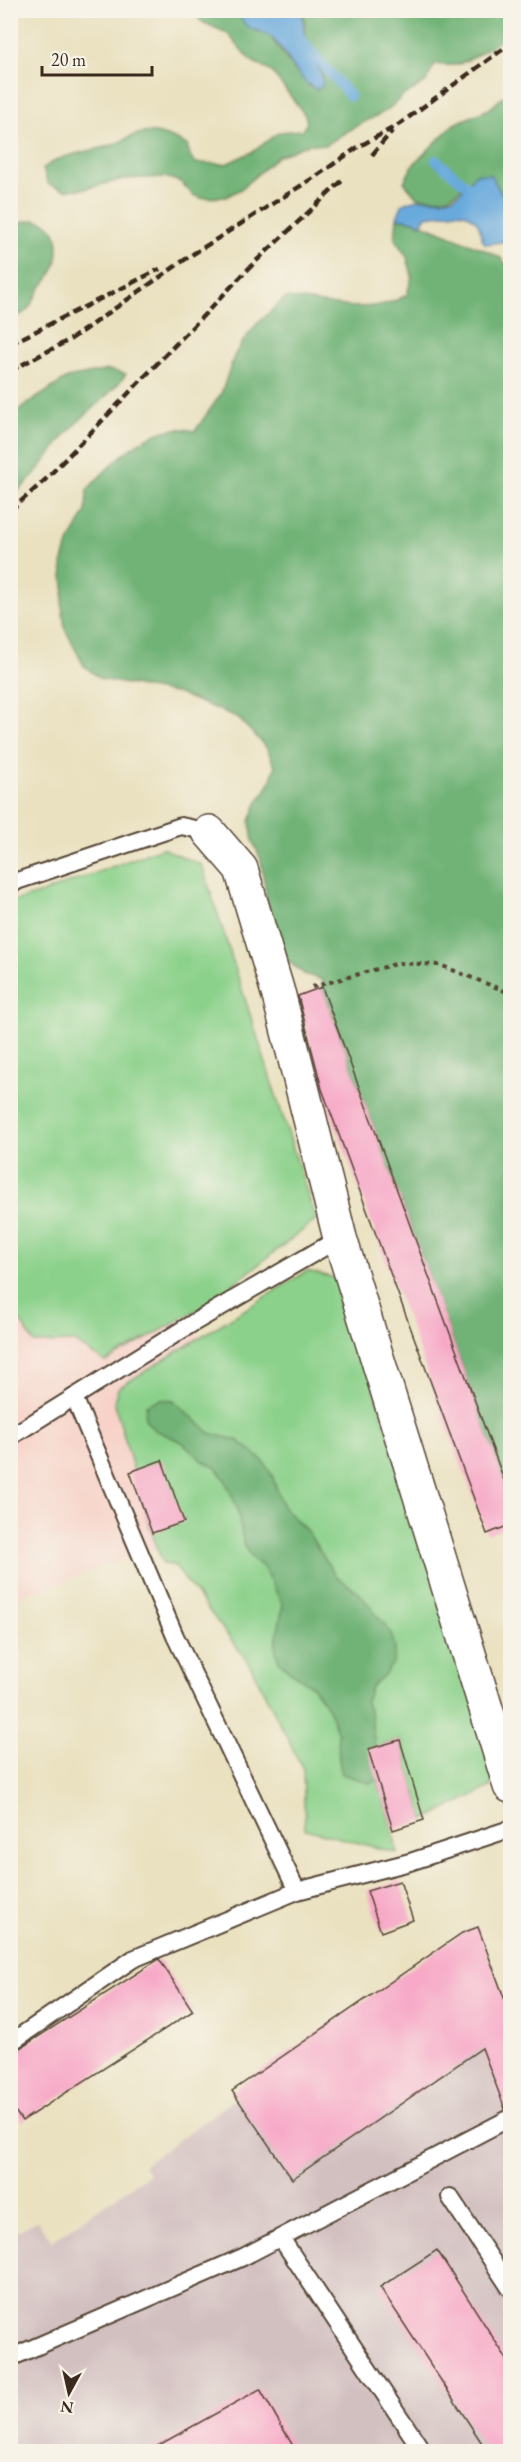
<svg xmlns="http://www.w3.org/2000/svg" width="521" height="2462" viewBox="0 0 521 2462" font-family="'EB Garamond',serif">
<rect width="100%" height="100%" fill="#f7f3e8"/>
<filter id="ink" filterUnits="userSpaceOnUse"><feTurbulence type="fractalNoise" baseFrequency=".0167" numOctaves="2"/><feDisplacementMap in="SourceGraphic" scale="12" xChannelSelector="R" yChannelSelector="G"/><feConvolveMatrix kernelMatrix="1 2 1 2 8 2 1 2 1" color-interpolation-filters="sRGB"/></filter>
<filter id="wash" filterUnits="userSpaceOnUse"><feTurbulence type="fractalNoise" baseFrequency=".008" numOctaves="4" result="noise"/><feDisplacementMap in="SourceGraphic" scale="24" xChannelSelector="R" yChannelSelector="G"/><feGaussianBlur stdDeviation="1.35" result="paint"/><feColorMatrix in="noise" values="0 0 0 0 0 0 0 0 0 0 0 0 0 0 0 0 0 1.4 0 .05"/><feComposite in="paint" operator="in"/></filter>
<g filter="url(#wash)">
<rect width="100%" height="100%" fill="#eae1c0"/>
<polygon fill="#f7d1c7" points="10,887 270,1507 11,1600 10,1600"/>
<polygon fill="#d2bfc0" points="447,1955 494,2079 510,2114 510,2451 11,2451 10,2235 37,2221 52,2241 149,2174 143,2166 245,2091"/>
<g fill="#8cd18b" stroke="#647e54" stroke-width="1.5">
<polygon points="162,848 202,865 316,1220 206,1305 105,1362 75,1342 34,1343 11,1306 11,902 42,893"/>
<polygon points="307,1271 339,1279 497,1771 490,1787 424,1820 400,1740 368,1749 393,1830 397,1853 305,1829 303,1769 249,1663 174,1565 163,1564 148,1522 114,1401 118,1388"/>
</g>
<g fill="#71b377" stroke="#566e4a" stroke-width="1.5">
<path d="M234 10 250 28 265 32 271 37 287 60 310 87 323 77 305 38V21L302 11H510V33C501 41 466 63 455 65 448 66 442 65 435 64L425 83 404 95 386 111 349 130 326 145 309 144 278 156 241 189 226 197 201 198 193 195 181 182 165 177 124 179 84 189 65 190 48 184 43 169C62 152 90 153 112 145 122 141 132 135 142 133 157 130 174 138 187 145L191 158 196 163 226 164 254 151 279 132 302 130 307 123 305 115 272 72 250 60 227 33 202 22 192 11Z"/>
<path d="M510 91V195L501 193 476 174C454 197 450 202 417 197L404 182 413 165 454 124 489 109Z"/>
<path d="M397 218 415 221 485 250 501 258 510 269V1496L322 987 323 980 304 974 287 960 267 901 261 860 253 842 250 821 257 803 269 785 275 767 266 747 237 717 179 694 101 679 84 666 65 629 62 605 64 586 62 564 68 544 86 511 87 490C109 466 141 432 176 429 182 428 188 430 195 431L221 394 234 356 244 340 256 325 285 298C328 301 367 318 407 295L412 276 407 257 395 239Z"/>
<path d="M34 220C40 221 47 222 51 227 62 238 59 264 50 276 47 281 42 285 39 290 31 305 29 314 11 318V229L22 222Z"/>
<path d="M108 370 126 374C111 396 88 410 70 430 51 450 34 481 11 496V415L67 378Z"/>
<polygon points="160,1399 174,1401 210,1433 239,1441 263,1461 272,1475 283,1507 307,1531 335,1575 359,1593 390,1631 395,1647 393,1663 384,1675 371,1687 366,1702 371,1716 375,1748 386,1777 369,1783 342,1774 339,1761 338,1734 328,1708 312,1686 289,1671 279,1661 275,1648 283,1605 263,1567 252,1558 244,1546 237,1507 225,1480 216,1468 203,1461 182,1442 154,1430 145,1419 146,1405"/>
</g>
<g fill="#69aadd" stroke="#526a7e" stroke-width="1.5">
<path d="M234 11H302C304 20 303 30 305 40 308 56 323 67 323 85L317 90C295 79 289 53 271 37 264 31 257 32 250 28 243 25 240 15 234 11Z"/>
<path d="M476 174 491 175 501 193 510 195V244L501 242 486 244 483 241 478 223 467 214 458 212 426 216 421 224 415 221 397 218 402 205C421 192 442 206 457 195 464 190 470 181 476 174Z"/>
</g>
<g fill="none" stroke-linecap="round" stroke-linejoin="round">
<g stroke="#69aadd" stroke-width="10">
<polyline points="298,36 350,96"/>
<polyline points="436,160 475,192"/>
</g>
</g>
<g id="blocks">
<g fill="#f7a9c7">
<polygon points="322,987 510,1496 510,1525 487,1534 322,1089 298,996"/>
<polygon points="162,1460 184,1522 152,1533 130,1472"/>
<polygon points="400,1740 424,1820 393,1830 368,1749"/>
<polygon points="400,1881 413,1920 381,1932 367,1891"/>
<polygon points="478,1927 510,2014 510,2108 505,2109 482,2048 292,2179 232,2091 462,1933"/>
<polygon points="159,1959 193,2011 22,2121 10,2104 10,2055"/>
<polygon points="437,2250 510,2364 510,2451 487,2451 380,2287"/>
<polygon points="260,2389 296,2451 148,2451"/>
</g>
</g>
</g>
<g filter="url(#ink)">
<use href="#blocks" fill-opacity="0" stroke="#554536" stroke-width="1.5"/>
<g fill="none" stroke-linecap="round" stroke-linejoin="round">
<g stroke="#554536" stroke-width="20">
<g id="lane">
<polyline points="10,886 17,881 181,826 209,832"/>
<polyline points="74,1397 175,1636 297,1891"/>
<polyline points="10,1437 193,1323 340,1238"/>
<polyline points="10,2043 133,1959 297,1891 410,1862 510,1829"/>
<polyline points="450,2197 510,2288"/>
<polyline points="281,2238 423,2452"/>
<polyline points="10,2358 243,2257 510,2118"/>
</g>
</g>
<g stroke="#554536" stroke-width="36">
<polyline id="street" points="209,832 241,869 279,996 340,1238 510,1786"/>
</g>
<polyline stroke="#554536" stroke-width="4" stroke-dasharray="4.5 4.5" stroke-linecap="butt" points="312,987 399,963 440,965 510,993"/>
<use href="#lane" stroke="#fff" stroke-width="16"/>
<use href="#street" stroke="#fff" stroke-width="33"/>
<g stroke="#3b2a1e" stroke-width="4.5" stroke-dasharray="9 4.5" stroke-linecap="butt">
<polyline points="372,155 392,131"/>
<polyline points="10,344 160,269"/>
<polyline points="10,371 71,339 193,254 318,175 358,147 398,125 510,44"/>
<polyline points="10,511 45,480 254,263 342,181"/>
</g>
</g>
</g>
<rect width="521" height="2462" fill="none" stroke="#f7f3e8" stroke-width="36"/>
<g transform="translate(69 2393) rotate(188)" stroke="#f7f3e8" stroke-width="4.5" paint-order="stroke">
<path d="M0-4.5L10 22L0 15L-10 22Z" fill="#3b2a1e"/>
<text y="-9" font-size="16" font-weight="bold" text-anchor="middle" fill="#3b2a1e">N</text>
</g>
<path d="M42 66v9h110v-9" fill="none" stroke="#3b2a1e" stroke-width="3"/>
<text x="51" y="66" font-size="18" fill="#3b2a1e" stroke="#f7f3e8" stroke-width="4.5" paint-order="stroke">20 m</text>
</svg>
